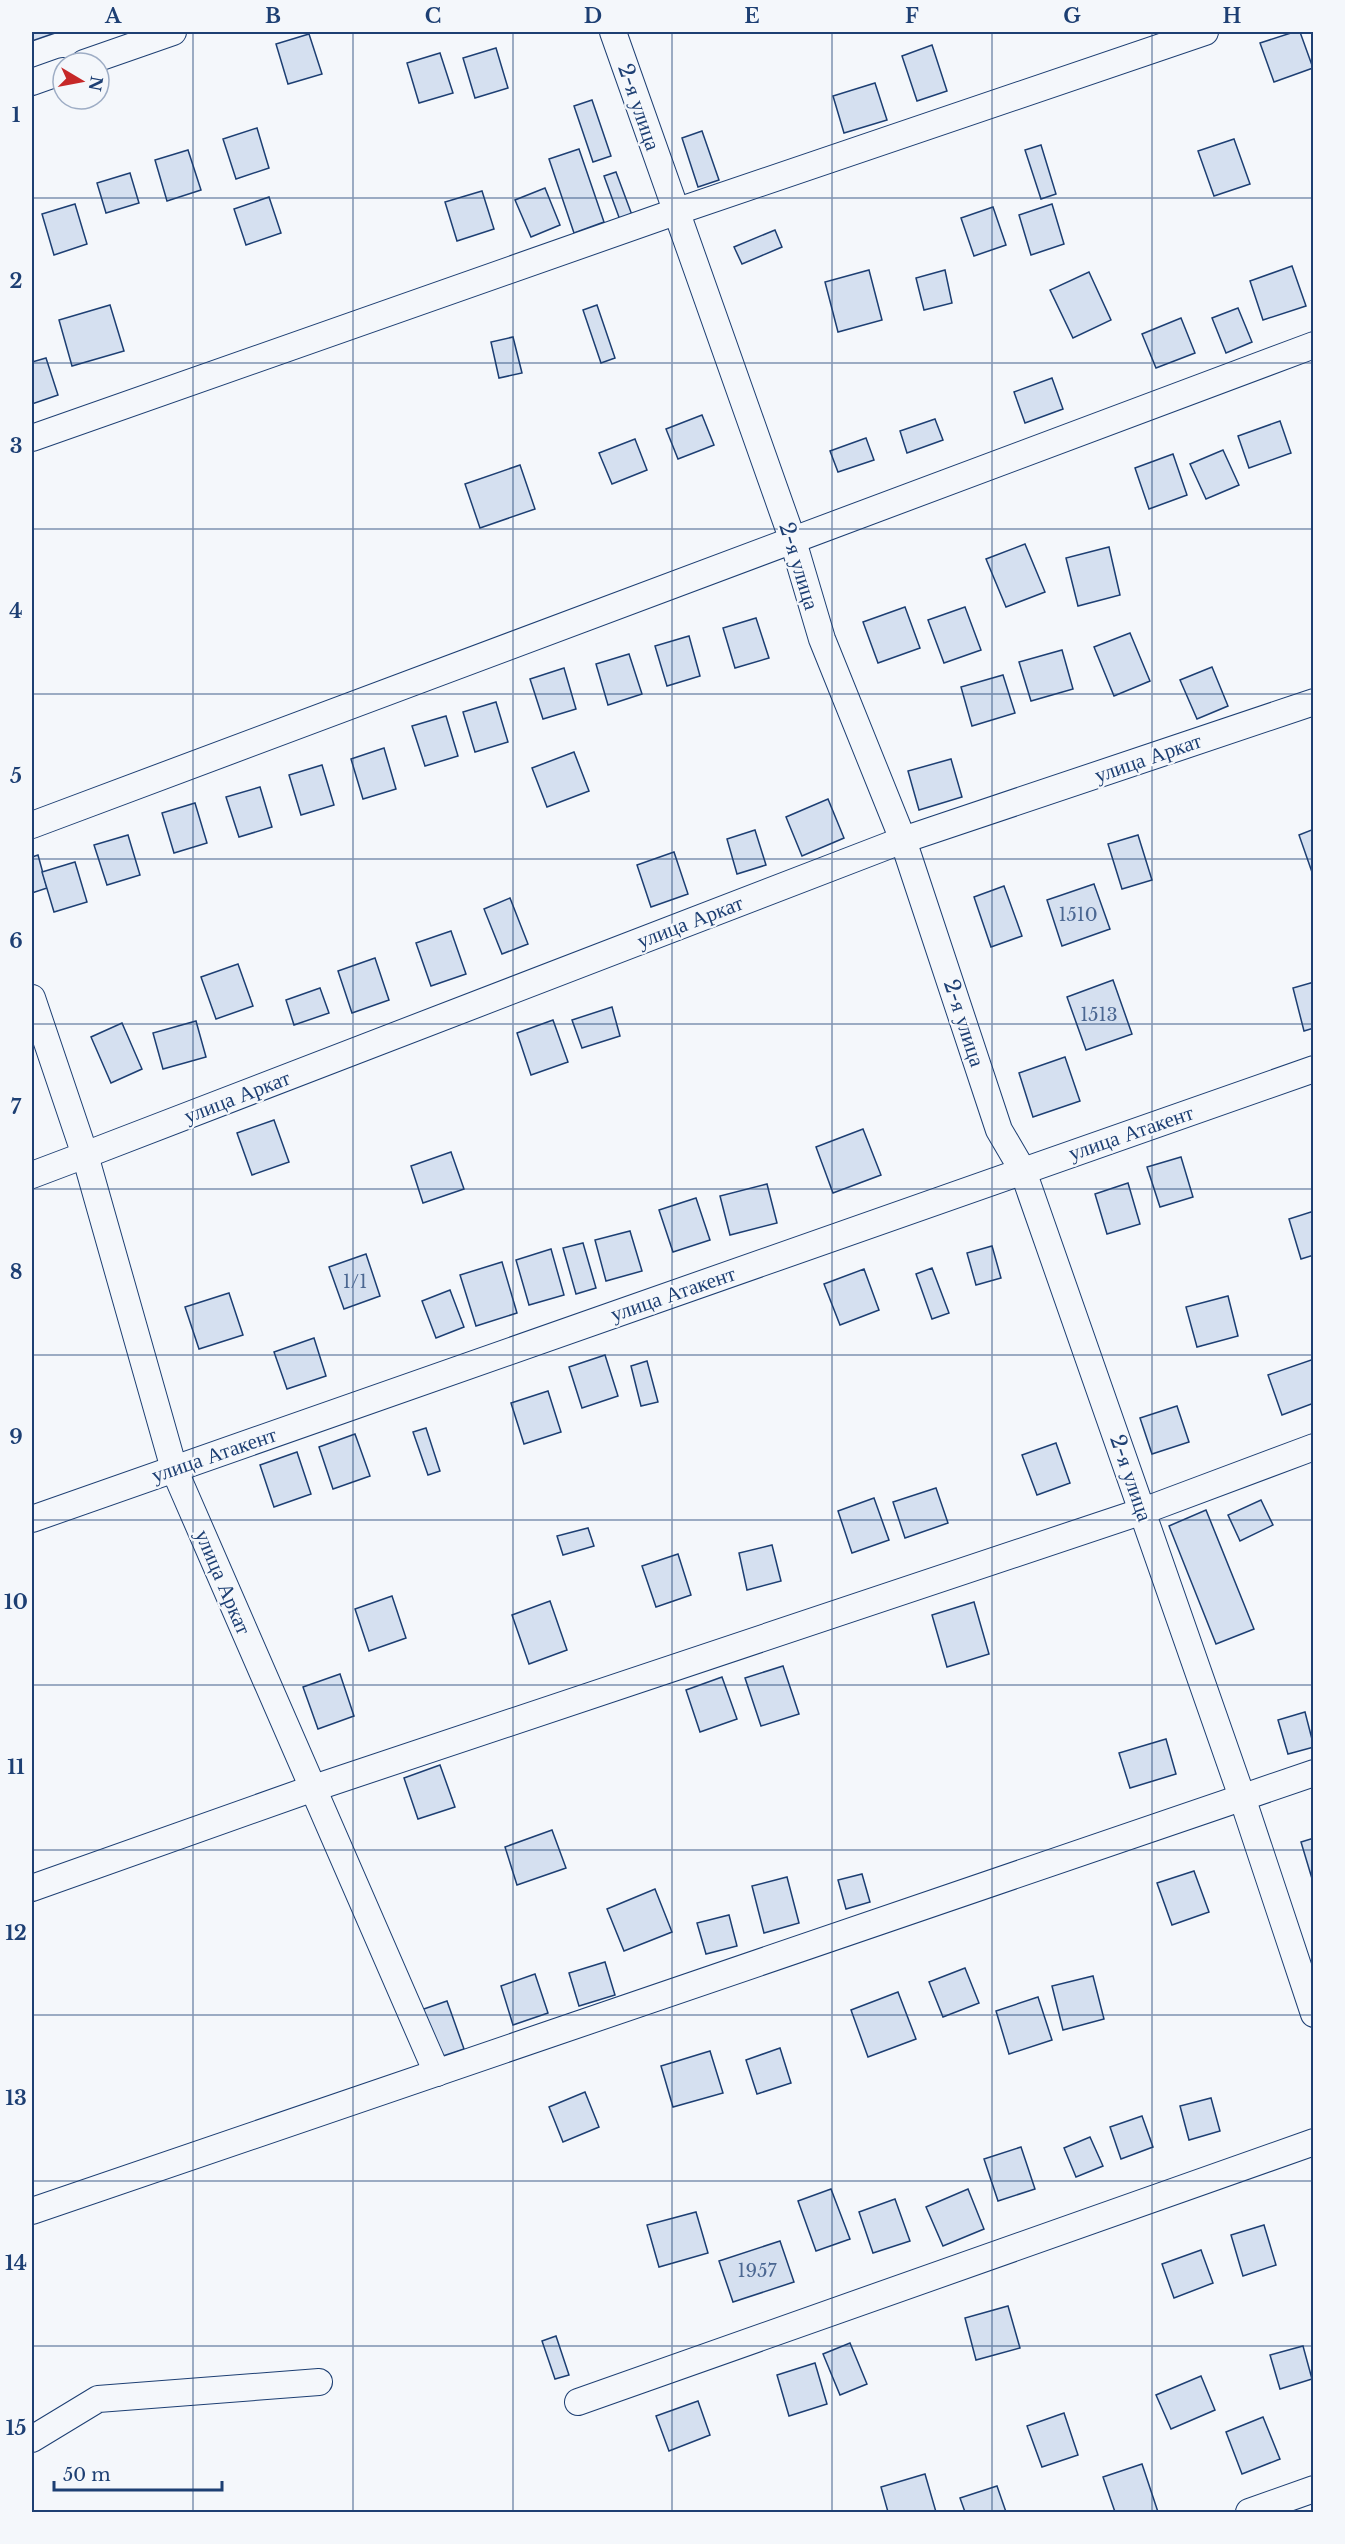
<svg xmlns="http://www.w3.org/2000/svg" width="1345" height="2544" viewBox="0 0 1345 2544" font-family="'Libre Baskerville',serif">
<rect width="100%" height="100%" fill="#f4f7fb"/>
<g fill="#d5e0f0" stroke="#1d3f73" stroke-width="1.5">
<polygon points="32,32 58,32 32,41"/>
<polygon points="1294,32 1300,32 1313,68 1274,82 1260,43"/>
<polygon points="309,34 322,74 288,84 276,44"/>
<polygon points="932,45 947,91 917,101 902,56"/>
<polygon points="496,48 508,88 475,98 463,58"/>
<polygon points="440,53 453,93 419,103 407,63"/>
<polygon points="875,83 887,120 844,133 833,96"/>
<polygon points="592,100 611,156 593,162 574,106"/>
<polygon points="257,128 269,168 236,179 223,139"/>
<polygon points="702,131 719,180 698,187 682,138"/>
<polygon points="1234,139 1250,184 1214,196 1198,151"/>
<polygon points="1041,145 1056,194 1041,199 1025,150"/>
<polygon points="579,149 604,222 574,233 549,159"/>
<polygon points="188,150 201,190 167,201 155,160"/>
<polygon points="616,172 632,215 620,220 604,176"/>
<polygon points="130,173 139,203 106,213 97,183"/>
<polygon points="545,188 560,225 531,237 515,200"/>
<polygon points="482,191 494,229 457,241 445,202"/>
<polygon points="269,197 281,233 246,245 234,209"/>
<polygon points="75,204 87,244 54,255 42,214"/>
<polygon points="1052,204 1064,244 1031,255 1019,215"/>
<polygon points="993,207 1006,245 974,256 961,218"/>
<polygon points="775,230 782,247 742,264 734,247"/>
<polygon points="1292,266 1306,306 1263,320 1250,281"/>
<polygon points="869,270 882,320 838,332 825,282"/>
<polygon points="945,270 952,303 924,310 916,278"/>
<polygon points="1089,272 1111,320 1073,338 1050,290"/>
<polygon points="110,305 124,351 72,366 59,320"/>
<polygon points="597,305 615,358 601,363 583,310"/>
<polygon points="1238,308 1252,342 1226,353 1212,318"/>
<polygon points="1181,318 1195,353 1156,368 1142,334"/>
<polygon points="513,337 522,373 499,378 491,342"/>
<polygon points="46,358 58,395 32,404 32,362"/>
<polygon points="1052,378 1063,409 1025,423 1014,392"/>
<polygon points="702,415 714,445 678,459 666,429"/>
<polygon points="935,419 943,440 907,453 900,431"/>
<polygon points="1280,421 1291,453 1249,468 1238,436"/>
<polygon points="866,438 874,460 838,472 830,451"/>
<polygon points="635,439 647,470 612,484 599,453"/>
<polygon points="1223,450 1239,485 1206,499 1190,464"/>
<polygon points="1173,454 1187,495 1149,509 1135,468"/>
<polygon points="520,465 535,509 480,528 465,484"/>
<polygon points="1025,544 1045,592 1006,607 986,559"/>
<polygon points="1109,547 1120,595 1078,606 1066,558"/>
<polygon points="905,607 920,648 878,663 863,622"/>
<polygon points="965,607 981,650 944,663 928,620"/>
<polygon points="756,618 769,658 735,668 723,628"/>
<polygon points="1130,633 1150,681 1114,696 1094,647"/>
<polygon points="689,636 700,676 667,686 655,646"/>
<polygon points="1062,650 1073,689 1031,701 1019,662"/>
<polygon points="629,654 642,694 608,705 596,664"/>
<polygon points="1212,667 1228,706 1197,719 1180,680"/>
<polygon points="564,668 576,709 543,719 530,679"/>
<polygon points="1003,675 1015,713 972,726 961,687"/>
<polygon points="496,702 508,742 475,752 463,712"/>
<polygon points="446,716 458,756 425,766 412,726"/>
<polygon points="384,748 396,789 363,799 351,759"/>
<polygon points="574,752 589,791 547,807 532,768"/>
<polygon points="951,759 962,797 919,810 908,771"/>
<polygon points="322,765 334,805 301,815 289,775"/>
<polygon points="260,787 272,827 239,837 226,797"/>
<polygon points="828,799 844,838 802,856 786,817"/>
<polygon points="195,803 207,843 174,853 162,813"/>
<polygon points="1314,829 1314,875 1313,875 1299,835"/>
<polygon points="755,830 766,865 737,874 727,839"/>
<polygon points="128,835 140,875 107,885 94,845"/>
<polygon points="1138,835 1152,880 1122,889 1108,844"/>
<polygon points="674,852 688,894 651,907 637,865"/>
<polygon points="38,855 47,888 32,893 32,857"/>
<polygon points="75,862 87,902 54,912 42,872"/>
<polygon points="1094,884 1110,929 1062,946 1047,900"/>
<polygon points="1004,886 1022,936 991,947 974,897"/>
<polygon points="510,898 528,944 502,954 484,909"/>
<polygon points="451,931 466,974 431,986 416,943"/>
<polygon points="375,958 389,1000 352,1013 338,971"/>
<polygon points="238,964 253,1006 216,1019 201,977"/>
<polygon points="1113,980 1132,1034 1086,1050 1067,997"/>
<polygon points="1314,982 1314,1028 1304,1031 1293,988"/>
<polygon points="320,988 329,1013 294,1025 286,1000"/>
<polygon points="612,1007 620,1036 582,1048 572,1020"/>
<polygon points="553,1020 568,1062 531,1075 517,1033"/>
<polygon points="196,1021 206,1057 163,1069 153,1033"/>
<polygon points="122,1023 142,1069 111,1083 91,1037"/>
<polygon points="1065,1057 1080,1101 1033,1117 1019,1073"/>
<polygon points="274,1120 289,1162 252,1175 237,1133"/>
<polygon points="863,1129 881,1175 833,1193 816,1147"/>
<polygon points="451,1152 464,1189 423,1203 411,1166"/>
<polygon points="1181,1157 1193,1197 1160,1207 1147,1167"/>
<polygon points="1128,1183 1140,1224 1107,1234 1095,1194"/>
<polygon points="767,1184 777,1223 730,1235 720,1196"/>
<polygon points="696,1198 710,1240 673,1252 659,1210"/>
<polygon points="1314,1211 1314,1255 1301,1259 1289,1219"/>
<polygon points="630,1231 642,1271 606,1281 595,1240"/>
<polygon points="583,1243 596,1288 576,1294 563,1248"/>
<polygon points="992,1246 1001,1278 976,1285 967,1253"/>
<polygon points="551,1249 564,1295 529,1305 516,1260"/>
<polygon points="366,1254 380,1296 344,1309 329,1267"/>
<polygon points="502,1262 517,1313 476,1326 460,1275"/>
<polygon points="932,1268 949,1313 932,1319 916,1274"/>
<polygon points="864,1269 879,1310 840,1325 824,1284"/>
<polygon points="450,1290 464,1327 436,1338 422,1301"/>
<polygon points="229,1293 243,1335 199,1349 185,1307"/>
<polygon points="1228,1296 1238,1336 1197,1347 1186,1307"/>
<polygon points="314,1338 326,1376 287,1389 274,1352"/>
<polygon points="605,1355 618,1396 582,1408 569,1367"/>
<polygon points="1314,1359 1314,1403 1282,1415 1268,1375"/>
<polygon points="647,1361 658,1402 641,1406 631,1366"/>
<polygon points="548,1391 561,1432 524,1444 511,1403"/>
<polygon points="1177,1406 1189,1442 1152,1454 1140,1418"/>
<polygon points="426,1428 440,1471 428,1475 413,1432"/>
<polygon points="355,1434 370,1476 333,1489 319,1447"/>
<polygon points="1056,1443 1070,1483 1037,1495 1022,1455"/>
<polygon points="297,1452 311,1494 274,1507 260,1465"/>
<polygon points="936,1488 948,1523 905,1538 893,1502"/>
<polygon points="874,1498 889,1540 852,1553 838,1511"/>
<polygon points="1261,1500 1273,1525 1240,1541 1228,1515"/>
<polygon points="1206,1510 1254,1629 1216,1644 1169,1526"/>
<polygon points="588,1528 594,1546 563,1555 557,1536"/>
<polygon points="772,1545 781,1581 747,1590 739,1553"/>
<polygon points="678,1554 691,1595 656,1607 642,1566"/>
<polygon points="392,1596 406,1638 369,1651 355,1609"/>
<polygon points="550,1601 567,1650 529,1664 512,1615"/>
<polygon points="974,1602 989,1654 947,1667 932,1615"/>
<polygon points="783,1666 799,1714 761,1726 745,1678"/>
<polygon points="340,1674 354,1716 318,1729 303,1687"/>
<polygon points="722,1677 737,1719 700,1732 686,1690"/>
<polygon points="1305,1712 1314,1747 1288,1754 1278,1720"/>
<polygon points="1166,1739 1176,1774 1130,1788 1119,1753"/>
<polygon points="440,1765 455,1807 418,1819 404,1778"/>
<polygon points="552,1830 566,1868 517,1885 505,1847"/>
<polygon points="1314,1838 1314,1882 1313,1882 1301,1842"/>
<polygon points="1194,1871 1209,1912 1172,1925 1157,1883"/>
<polygon points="862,1874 870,1902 846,1909 838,1880"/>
<polygon points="787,1877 799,1923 764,1933 752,1886"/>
<polygon points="655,1889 672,1932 624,1951 607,1909"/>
<polygon points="729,1915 737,1946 706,1954 697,1923"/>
<polygon points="605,1962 615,1995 579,2006 569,1973"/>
<polygon points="965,1968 979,2003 943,2017 929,1982"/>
<polygon points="535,1974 548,2013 513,2025 501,1986"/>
<polygon points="1093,1976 1104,2019 1063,2030 1052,1986"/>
<polygon points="898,1992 916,2039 868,2057 851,2010"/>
<polygon points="1038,1997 1052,2040 1009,2054 996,2011"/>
<polygon points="447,2001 464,2049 434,2059 418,2011"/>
<polygon points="780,2048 791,2083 757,2094 746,2060"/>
<polygon points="710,2051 723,2093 673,2107 661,2066"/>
<polygon points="585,2092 599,2127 563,2142 549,2107"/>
<polygon points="1211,2098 1220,2131 1189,2140 1180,2106"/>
<polygon points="1142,2116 1153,2147 1121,2159 1110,2127"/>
<polygon points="1090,2137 1103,2166 1076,2177 1064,2148"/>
<polygon points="1021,2147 1035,2189 998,2201 984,2159"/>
<polygon points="831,2189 850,2239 816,2251 798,2201"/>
<polygon points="968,2189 984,2229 943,2246 926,2207"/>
<polygon points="895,2199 910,2241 873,2253 859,2212"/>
<polygon points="696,2212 708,2253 659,2267 647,2225"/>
<polygon points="1264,2225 1276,2265 1243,2276 1231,2235"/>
<polygon points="780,2241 794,2282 733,2302 719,2261"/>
<polygon points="1201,2250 1213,2283 1174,2298 1162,2264"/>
<polygon points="1008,2306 1020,2348 976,2360 965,2318"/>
<polygon points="556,2336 569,2375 555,2379 542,2341"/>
<polygon points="850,2343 867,2384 840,2395 823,2354"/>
<polygon points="1303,2346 1312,2379 1280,2389 1270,2355"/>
<polygon points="815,2363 827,2404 789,2416 777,2375"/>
<polygon points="1201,2376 1215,2410 1171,2429 1156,2395"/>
<polygon points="698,2401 710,2435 669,2451 656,2416"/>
<polygon points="1064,2413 1078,2455 1042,2467 1027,2426"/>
<polygon points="1263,2417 1280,2459 1242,2474 1226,2432"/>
<polygon points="1142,2464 1158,2512 1115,2512 1103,2477"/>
<polygon points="925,2474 936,2512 888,2512 881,2487"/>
<polygon points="997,2486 1006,2512 965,2512 960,2498"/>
</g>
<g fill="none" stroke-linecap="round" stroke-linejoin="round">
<g stroke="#1d3f73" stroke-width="28">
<g id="minor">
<polyline points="613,32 793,541 822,639 903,840 999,1130 1023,1171 1242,1797 1314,2014"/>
<polyline points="84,63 173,32"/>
<polyline points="32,82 63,71"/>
<polyline points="32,438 675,212 1205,32"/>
<polyline points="32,825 1314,345"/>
<polyline points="32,998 85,1155 32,1175"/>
<polyline points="32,1519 1314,1069"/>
<polyline points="32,1888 311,1789 1143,1511 1314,1447"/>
<polyline points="437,2073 174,1469 85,1155 903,840 1314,702"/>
<polyline points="32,2211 1314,1773"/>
<polyline points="578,2402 1314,2142"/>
<polyline points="32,2439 98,2399 319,2382"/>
<polyline points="1249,2512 1314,2489"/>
</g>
</g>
<use href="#minor" stroke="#f4f7fb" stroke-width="26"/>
</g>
<path fill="none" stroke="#1d3f73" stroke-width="1.5" stroke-opacity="0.55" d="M193 32V2512M353 32V2512M513 32V2512M672 32V2512M832 32V2512M992 32V2512M1152 32V2512M32 198H1314M32 363H1314M32 529H1314M32 694H1314M32 859H1314M32 1024H1314M32 1189H1314M32 1355H1314M32 1520H1314M32 1685H1314M32 1850H1314M32 2015H1314M32 2181H1314M32 2346H1314"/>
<g text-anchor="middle" stroke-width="4.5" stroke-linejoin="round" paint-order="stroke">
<g font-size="18" fill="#4b6792">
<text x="1078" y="921">1510</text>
<text x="1099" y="1021">1513</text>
<text x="355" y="1288">1/1</text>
<text x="757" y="2277">1957</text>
</g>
<g font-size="21" fill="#1d3f73" stroke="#f4f7fb">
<text transform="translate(639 107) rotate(71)" y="7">2-я улица</text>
<text transform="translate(799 566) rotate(73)" y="7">2-я улица</text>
<text transform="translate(1148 758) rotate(-19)" y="7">улица Аркат</text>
<text transform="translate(690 922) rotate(-21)" y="7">улица Аркат</text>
<text transform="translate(964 1023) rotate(72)" y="7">2-я улица</text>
<text transform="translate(237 1097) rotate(-21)" y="7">улица Аркат</text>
<text transform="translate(1131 1133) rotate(-19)" y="7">улица Атакент</text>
<text transform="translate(673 1294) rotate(-19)" y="7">улица Атакент</text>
<text transform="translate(214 1455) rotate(-19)" y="7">улица Атакент</text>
<text transform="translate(1131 1478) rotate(71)" y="7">2-я улица</text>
<text transform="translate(223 1582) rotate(67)" y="7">улица Аркат</text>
</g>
</g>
<rect width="1345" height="2544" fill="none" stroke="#f4f7fb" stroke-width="66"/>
<g transform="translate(81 81) rotate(100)"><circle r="28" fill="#f4f7fb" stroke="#9eadc5" stroke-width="1.5"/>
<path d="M0-4.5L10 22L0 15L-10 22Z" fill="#c62828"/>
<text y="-9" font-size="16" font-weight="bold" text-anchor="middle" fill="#1d3f73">N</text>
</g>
<path d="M54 2481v9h168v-9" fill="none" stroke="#1d3f73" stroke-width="3"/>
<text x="63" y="2481" font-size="18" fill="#1d3f73" stroke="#f4f7fb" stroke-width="4.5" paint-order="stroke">50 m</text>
<rect x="33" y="33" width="1279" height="2478" fill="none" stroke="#1d3f73" stroke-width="2"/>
<g font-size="20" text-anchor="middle" font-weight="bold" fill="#1d3f73">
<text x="113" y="23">A</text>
<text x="273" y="23">B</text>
<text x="433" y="23">C</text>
<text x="593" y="23">D</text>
<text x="752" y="23">E</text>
<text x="912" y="23">F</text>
<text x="1072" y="23">G</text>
<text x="1232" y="23">H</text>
<text x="16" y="122">1</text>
<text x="16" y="288">2</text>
<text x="16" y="453">3</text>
<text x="16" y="618">4</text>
<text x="16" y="783">5</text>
<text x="16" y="948">6</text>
<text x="16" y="1114">7</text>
<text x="16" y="1279">8</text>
<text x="16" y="1444">9</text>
<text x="16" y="1609">10</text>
<text x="16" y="1774">11</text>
<text x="16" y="1940">12</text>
<text x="16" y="2105">13</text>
<text x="16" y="2270">14</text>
<text x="16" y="2435">15</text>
</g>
</svg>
